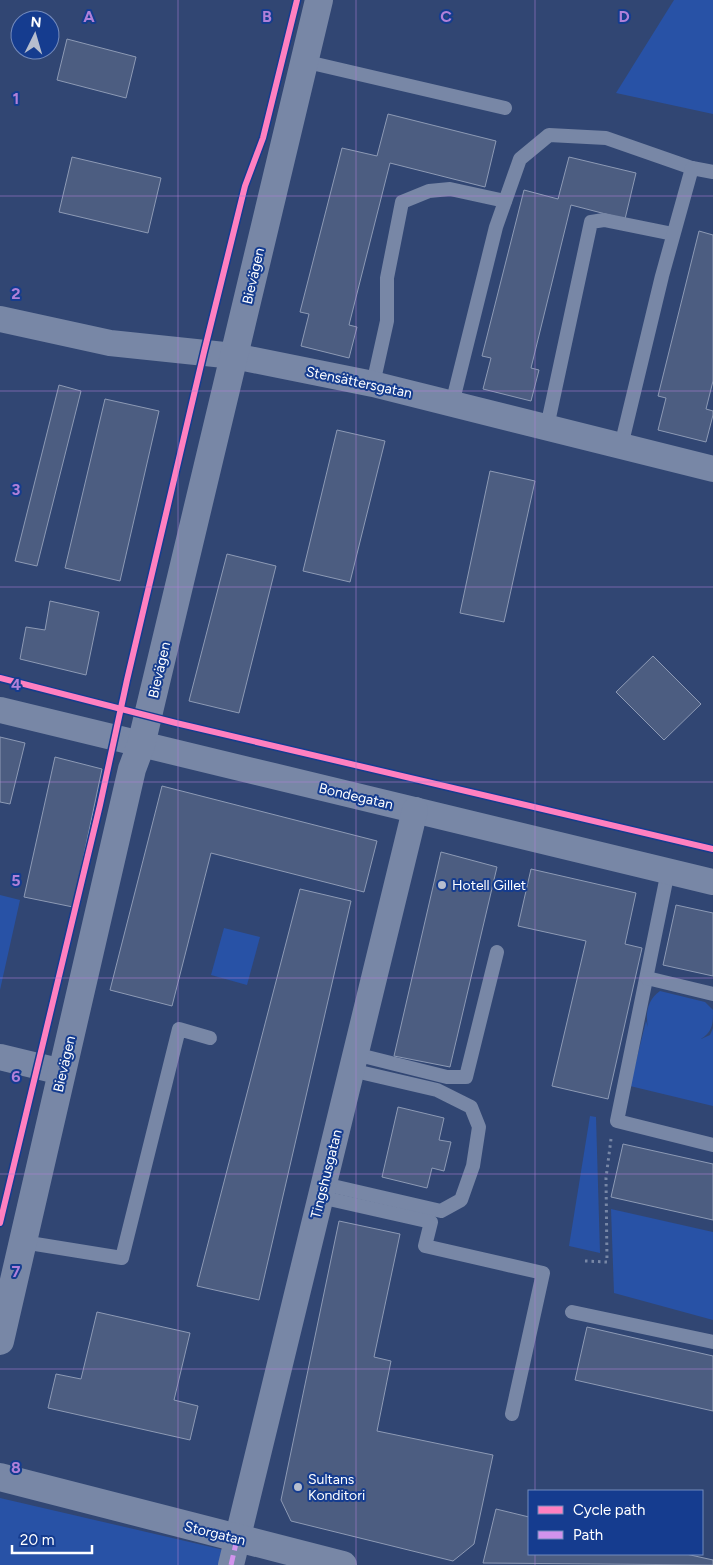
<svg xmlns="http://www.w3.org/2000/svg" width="713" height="1565" viewBox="0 0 713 1565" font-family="Figtree,sans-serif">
<rect width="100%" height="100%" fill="#314673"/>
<g fill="#2852a6">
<polygon points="674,0 713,0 713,114 616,93"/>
<polygon points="0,895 20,900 0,990"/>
<polygon points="224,928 260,937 247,985 211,975"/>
<path d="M660 991 705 1002 713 1010C713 1024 713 1031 701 1039L710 1035 713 1028V1106L630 1086 646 1021 648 1027C645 1013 648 999 660 991Z"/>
<polygon points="590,1116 596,1117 600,1253 569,1246"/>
<polygon points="611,1209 713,1232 713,1320 614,1293"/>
<polygon points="0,1498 224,1550 220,1565 0,1565"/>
</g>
<g fill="#4c5d81" stroke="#8d9ab5">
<polygon points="67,39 136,57 126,98 57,80"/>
<polygon points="388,114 496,141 485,187 390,163 349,325 357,327 349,358 301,346 309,314 300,312 342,148 377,156"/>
<polygon points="72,157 161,178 148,233 59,212"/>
<polygon points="569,157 636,173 625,219 571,205 531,368 539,370 531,401 483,389 491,358 482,356 524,190 558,199"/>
<polygon points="699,231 713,235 713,381 706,409 713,411 713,415 706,442 658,430 666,398 658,396"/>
<polygon points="59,385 81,391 37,566 15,561"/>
<polygon points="105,399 159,411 120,581 65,568"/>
<polygon points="337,430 385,441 350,582 303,571"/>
<polygon points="490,471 535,481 504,622 460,613"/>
<polygon points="227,554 276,566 239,713 189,701"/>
<polygon points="50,601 99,612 86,675 20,659 26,627 45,630"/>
<polygon points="653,656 701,704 664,740 616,692"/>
<polygon points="0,737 25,743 10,804 0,802"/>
<polygon points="55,757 102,769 73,907 24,897"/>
<polygon points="162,786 377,841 364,892 211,853 172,1006 110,990"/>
<polygon points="441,852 497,867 450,1067 394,1056"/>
<polygon points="531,869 636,893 625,944 642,948 608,1099 552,1086 586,941 518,926"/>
<polygon points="300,889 351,901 259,1300 197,1286"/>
<polygon points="676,905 713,913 713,976 663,965"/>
<polygon points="398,1107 444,1118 439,1140 451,1142 444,1171 432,1168 427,1188 382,1177"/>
<polygon points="623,1144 713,1164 713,1220 611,1197"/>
<polygon points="339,1221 400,1234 374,1357 391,1361 377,1431 493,1455 474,1544 453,1561 291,1521 281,1500"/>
<polygon points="97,1312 190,1333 174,1400 198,1406 190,1440 48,1408 56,1374 81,1379"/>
<polygon points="587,1327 713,1356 713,1411 575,1380"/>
<polygon points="496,1509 529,1517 529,1554 686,1554 713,1560 713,1565 483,1563"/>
</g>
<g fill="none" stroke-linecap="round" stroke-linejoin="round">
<polyline stroke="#7887a6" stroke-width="3" stroke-dasharray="2.5 4" stroke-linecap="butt" points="585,1261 607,1262 606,1178 611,1139"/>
<g stroke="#7887a6" stroke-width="14">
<polyline points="303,61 505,108"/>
<polyline points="373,384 387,321 387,278 402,202 429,191 450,189 505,201"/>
<polyline points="452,404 496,227 520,159 549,135 606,138 692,168"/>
<polyline points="547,427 591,222 604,220 673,234"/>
<polyline points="621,446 662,276 692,168 713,172"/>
<polyline points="668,871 617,1121 713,1145"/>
<polyline points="647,978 713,994"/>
<polyline points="355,1054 447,1077 466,1077 497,952"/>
<polyline points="324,1184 441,1211 461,1200 473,1166 479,1127 471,1107 437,1090 351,1070"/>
<polyline points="320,1197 431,1222 425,1246 543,1273 512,1414"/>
<polyline points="23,1242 122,1258 179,1029 210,1038"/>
<polyline points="572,1312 713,1342"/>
</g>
<g stroke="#7887a6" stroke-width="26">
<polyline points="0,319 110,343 234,356 373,384 713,469"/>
<polyline points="0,710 713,882"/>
<polyline points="0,1057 62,1072"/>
<polyline points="231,1565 415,810"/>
</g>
<g stroke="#7887a6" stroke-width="28">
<polyline points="0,1341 132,769 141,745 319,0"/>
<polyline points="0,1477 343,1565"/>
</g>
<polyline stroke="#d193ec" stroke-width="5" stroke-dasharray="10 5" stroke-linecap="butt" points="231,1565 237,1539"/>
<g stroke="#153c8f" stroke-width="9">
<g id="cycleway">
<polyline points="0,678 176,723 713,849"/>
<polyline points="0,1223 100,805 127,680 204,352 245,186 263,138 297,0"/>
</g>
</g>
<use href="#cycleway" stroke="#ff80c0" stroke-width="6"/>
</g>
<path fill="none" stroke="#b080d9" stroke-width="1" stroke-opacity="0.55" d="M178 0V1565M356 0V1565M535 0V1491M0 196H713M0 391H713M0 587H713M0 782H713M0 978H713M0 1174H713M0 1369H713M535 1554V1565"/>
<g fill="#b7bece" stroke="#153c8f" stroke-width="2">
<circle cx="442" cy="885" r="5"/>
<circle cx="298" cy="1487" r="5"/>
</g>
<g text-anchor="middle" stroke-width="4" stroke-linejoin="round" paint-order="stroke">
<g font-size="14" fill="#fff" stroke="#153c8f">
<text transform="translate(253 276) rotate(-77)" y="5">Bievägen</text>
<text transform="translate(359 382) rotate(12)" y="5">Stensättersgatan</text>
<text transform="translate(159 670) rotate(-77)" y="5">Bievägen</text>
<text transform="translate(356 796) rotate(13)" y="5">Bondegatan</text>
<text transform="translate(64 1064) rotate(-77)" y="5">Bievägen</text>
<text transform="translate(326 1174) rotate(-76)" y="5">Tingshusgatan</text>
<text transform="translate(215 1533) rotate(14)" y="5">Storgatan</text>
</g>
<g font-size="14" fill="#fff" stroke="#153c8f" text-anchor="start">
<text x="452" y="890">Hotell Gillet</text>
<text x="308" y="1484">Sultans<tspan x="308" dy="16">Konditori</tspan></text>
</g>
</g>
<g font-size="16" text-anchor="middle" font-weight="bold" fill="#b080d9" stroke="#153c8f" stroke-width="4" stroke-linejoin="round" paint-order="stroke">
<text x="89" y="22">A</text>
<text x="267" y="22">B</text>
<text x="446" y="22">C</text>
<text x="624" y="22">D</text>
<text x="16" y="104">1</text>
<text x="16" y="299">2</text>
<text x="16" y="495">3</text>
<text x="16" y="690">4</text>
<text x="16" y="886">5</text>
<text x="16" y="1082">6</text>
<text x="16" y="1277">7</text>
<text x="16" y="1473">8</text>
</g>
<rect x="528" y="1490" width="175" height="65" fill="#153c8f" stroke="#738abc"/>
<rect x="538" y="1506" width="25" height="8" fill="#ff80c0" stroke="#738abc"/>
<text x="573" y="1515" font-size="15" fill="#ffffff">Cycle path</text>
<rect x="538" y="1531" width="25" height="8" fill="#d193ec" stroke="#738abc"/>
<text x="573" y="1540" font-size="15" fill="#ffffff">Path</text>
<g transform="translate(35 35) rotate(5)"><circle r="24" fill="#153c8f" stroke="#738abc"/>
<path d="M0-4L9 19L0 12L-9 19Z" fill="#b7bece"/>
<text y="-8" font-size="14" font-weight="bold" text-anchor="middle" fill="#ffffff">N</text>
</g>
<path d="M12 1545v8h80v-8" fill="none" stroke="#ffffff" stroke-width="2.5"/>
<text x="20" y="1545" font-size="15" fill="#ffffff" stroke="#153c8f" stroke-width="4" paint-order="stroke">20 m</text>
</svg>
